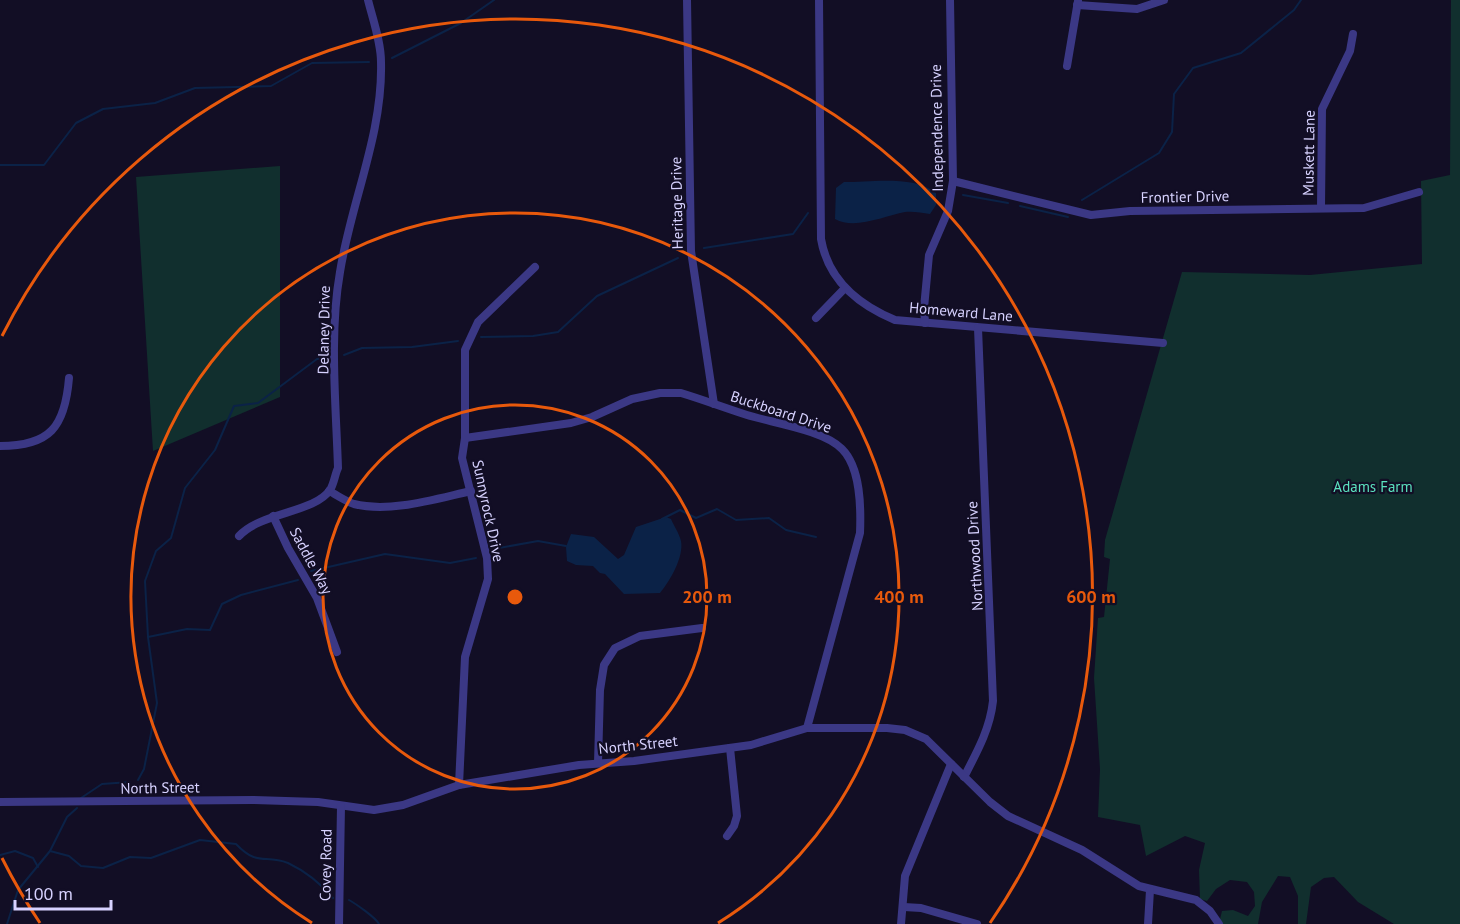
<svg xmlns="http://www.w3.org/2000/svg" width="1460" height="924" viewBox="0 0 1460 924" font-family="'PT Sans',sans-serif">
<rect width="100%" height="100%" fill="#120e25"/>
<g fill="#112f2e">
<polygon points="1451,0 1460,0 1460,924 1394,924 1358,902 1334,877 1324,878 1311,887 1306,924 1298,924 1298,896 1290,877 1278,876 1262,902 1258,924 1222,924 1220,919 1222,911 1233,910 1248,916 1255,906 1254,892 1247,882 1230,880 1216,889 1207,901 1200,899 1199,870 1205,843 1185,836 1146,856 1140,825 1098,817 1100,769 1094,678 1098,618 1104,617 1110,559 1104,557 1105,540 1182,272 1310,275 1422,264 1421,181 1450,175"/>
<polygon points="280,166 280,397 153,451 136,177"/>
</g>
<g fill="#0b2247">
<path d="M844 182C871 182 915 175 936 193V205L930 214C922 213 913 211 905 212 884 216 855 230 835 219L836 188Z"/>
<path d="M666 517 671 519C674 526 679 533 681 541 684 557 670 581 660 593L624 594 605 574 600 573 593 566 576 565 567 561 566 547 571 534 594 537 618 559 624 555 636 527Z"/>
</g>
<g fill="none" stroke-linecap="round" stroke-linejoin="round">
<g stroke="#0b2247" stroke-width="2">
<polyline points="392,58 461,23 494,0"/>
<polyline points="0,165 44,165 76,123 103,109 155,103 195,88 271,86 312,63 369,62"/>
<polyline points="963,195 1008,203"/>
<polyline points="1082,200 1159,153 1172,132 1174,94 1193,68 1241,53 1294,10 1301,0"/>
<polyline points="1020,206 1068,217"/>
<polyline points="704,248 793,234 808,213"/>
<polyline points="481,337 533,336 558,332 597,296 678,258"/>
<polyline points="344,355 362,348 412,347 458,341"/>
<polyline points="662,519 680,510 696,518 717,509 736,520 769,518 786,530 816,537"/>
<polyline points="499,548 538,541 566,546"/>
<polyline points="311,571 385,554 450,563 476,558"/>
<polyline points="148,637 187,629 210,630 222,604 241,595 298,580"/>
<polyline points="138,780 144,769 157,703 148,637 145,581 156,551 171,538 185,488 215,450 234,406 258,403 317,359 330,359"/>
<polyline points="81,798 102,784 130,782"/>
<path d="M50 851 69 856 81 866 103 868 130 857 151 858 200 840 236 844C258 867 264 854 288 863 305 871 321 884 333 898"/>
<polyline points="0,855 15,851 33,858 38,867"/>
<path d="M349 900C356 904 375 917 379 924"/>
<polyline points="7,924 18,890 50,851 67,817 77,808"/>
</g>
<g stroke="#3b3885" stroke-width="8">
<polyline points="687,0 691,251 714,404"/>
<path d="M819 0 821 239C828 280 859 305 895 320L1163 343"/>
<polyline points="1077,5 1137,9 1164,0"/>
<polyline points="1067,66 1078,1"/>
<polyline points="953,181 1091,215 1130,211 1364,208 1419,192"/>
<polyline points="1321,207 1322,109 1350,51 1353,34"/>
<polyline points="816,318 845,288"/>
<polyline points="925,323 924,308 929,255 948,211 953,181 950,0"/>
<path d="M465 438 571 423 592 417 632 399 660 393H681C704 400 725 408 747 415 773 423 824 430 842 449 861 468 861 508 860 533L807 728"/>
<path d="M0 446C50 446 65 427 69 378"/>
<path d="M329 491C337 495 345 501 354 504 390 513 435 499 471 491"/>
<polyline points="273,516 288,548 317,598 337,652"/>
<path d="M239 536C261 512 314 513 330 490 334 484 335 474 338 468 336 404 329 335 340 272 351 202 383 134 381 62 381 42 373 20 368 0"/>
<polyline points="598,763 600,690 604,665 615,648 640,636 702,628"/>
<path d="M964 777C977 752 990 729 993 701L978 328"/>
<polyline points="459,785 465,657 488,579 487,558 462,458 465,438 465,350 478,322 535,267"/>
<polyline points="0,802 252,800 318,802 374,810 403,805 459,785 579,765 634,761 751,745 807,728 887,728 905,730 926,739 990,802 1008,816 1082,850 1139,886 1196,900 1210,911 1219,924"/>
<polyline points="727,836 734,826 737,816 730,748"/>
<polyline points="904,907 921,908 977,924"/>
<polyline points="339,924 341,806"/>
<polyline points="901,924 905,876 951,764"/>
<polyline points="1148,924 1150,890"/>
</g>
</g>
<g fill="none" stroke="#e8590c" stroke-width="3">
<circle cx="515" cy="597" r="192"/>
<path d="M312 923A384 384 0 1 1 718 923"/>
<path d="M40 923A576 576 0 0 1 2 858M2 336A576 576 0 1 1 990 923"/>
</g>
<g text-anchor="middle" stroke-width="4.5" stroke-linejoin="round" paint-order="stroke">
<g font-size="15" fill="#d7d2ff" stroke="#120e25">
<text transform="translate(937 128) rotate(-91)" y="5">Independence Drive</text>
<text transform="translate(1309 153) rotate(-89)" y="5">Muskett Lane</text>
<text transform="translate(1185 197) rotate(-1)" y="5">Frontier Drive</text>
<text transform="translate(677 203) rotate(-91)" y="5">Heritage Drive</text>
<text transform="translate(961 312) rotate(5)" y="5">Homeward Lane</text>
<text transform="translate(324 330) rotate(-89)" y="5">Delaney Drive</text>
<text transform="translate(781 412) rotate(18)" y="5">Buckboard Drive</text>
<text transform="translate(488 511) rotate(78)" y="5">Sunnyrock Drive</text>
<text transform="translate(975 556) rotate(-93)" y="5">Northwood Drive</text>
<text transform="translate(311 561) rotate(62)" y="5">Saddle Way</text>
<text transform="translate(638 745) rotate(-6)" y="5">North Street</text>
<text transform="translate(160 788) rotate(-1)" y="5">North Street</text>
<text transform="translate(326 865) rotate(-89)" y="5">Covey Road</text>
</g>
<g font-size="15" fill="#5be2bf" stroke="#120e25">
<text x="1373" y="492">Adams Farm</text>
</g>
</g>
<circle cx="515" cy="597" r="9" fill="#e8590c" stroke="#120e25" stroke-width="3"/>
<g font-size="18" text-anchor="middle" font-weight="bold" fill="#e8590c" stroke="#120e25" stroke-width="4.5" stroke-linejoin="round" paint-order="stroke">
<text x="707" y="603">200 m</text>
<text x="899" y="603">400 m</text>
<text x="1091" y="603">600 m</text>
</g>
<path d="M15 900v9h96v-9" fill="none" stroke="#d7d2ff" stroke-width="3"/>
<text x="24" y="900" font-size="18" fill="#d7d2ff" stroke="#120e25" stroke-width="4.5" paint-order="stroke">100 m</text>
</svg>
